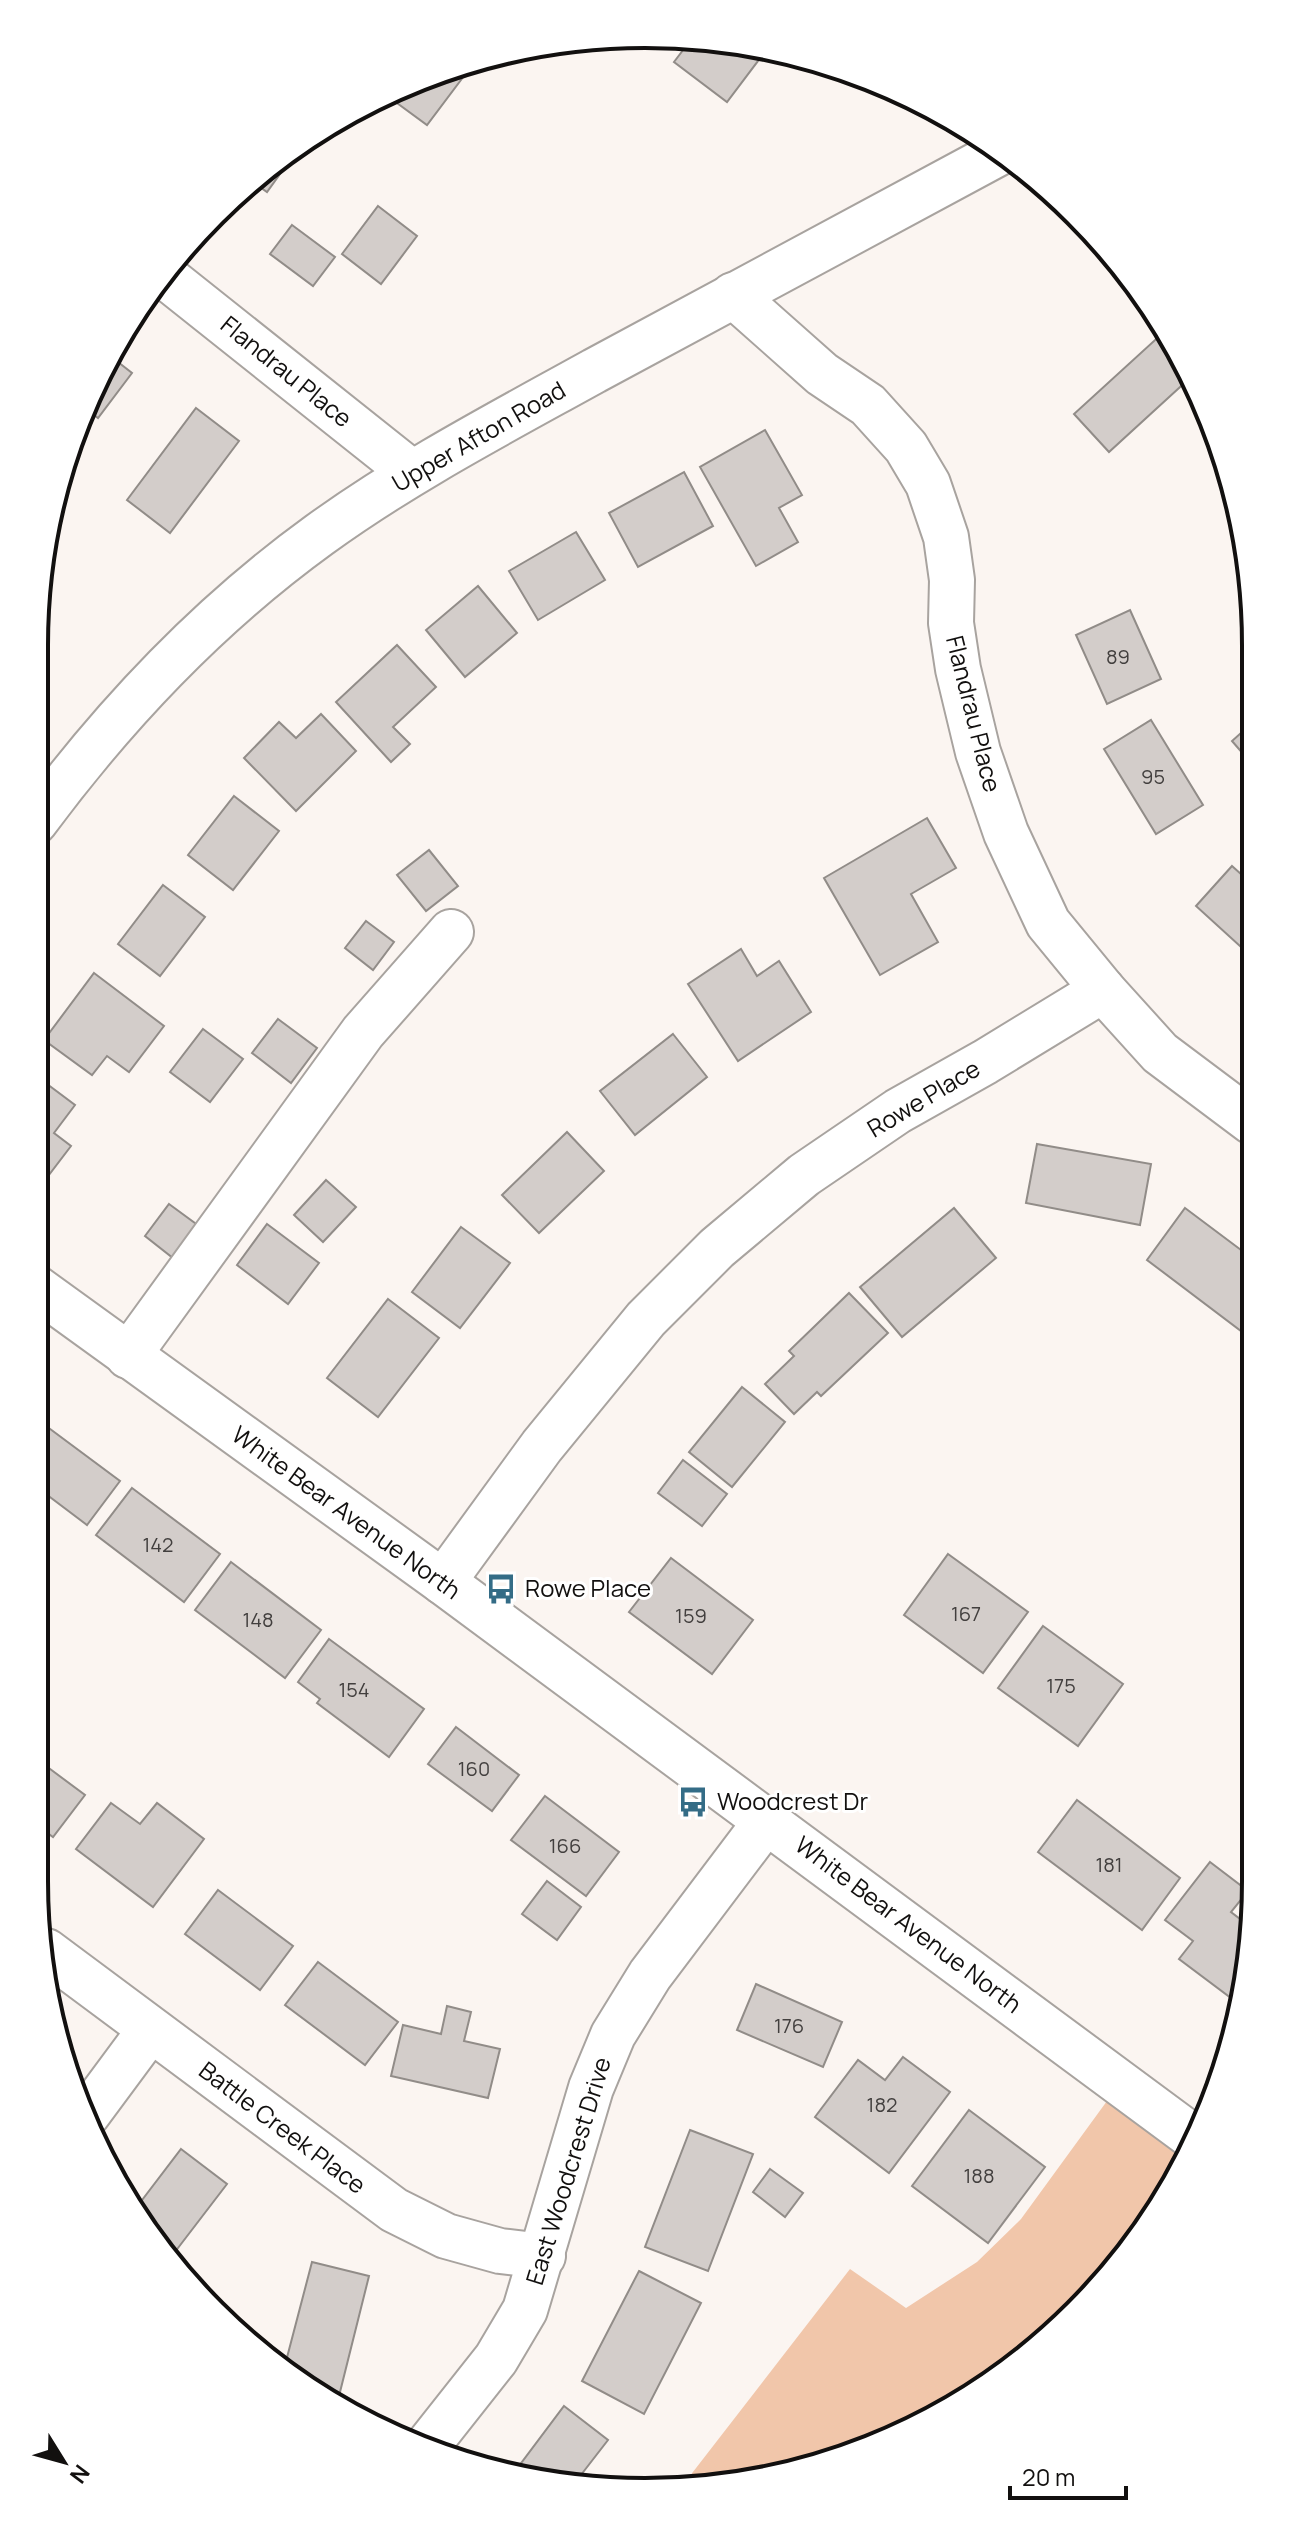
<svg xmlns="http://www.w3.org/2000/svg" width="1290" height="2526" viewBox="0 0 1290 2526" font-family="Manrope,sans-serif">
<rect width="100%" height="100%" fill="#fbf5f1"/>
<polygon fill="#f1c6aa" points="1115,2090 1193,2152 1077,2313 984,2389 879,2445 679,2490 850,2269 906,2308 977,2262 1021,2219"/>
<g fill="#d3cdca" stroke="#918c88" stroke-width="2">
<polygon points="693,37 767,49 727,102 674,62"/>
<polygon points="476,60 427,125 386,95 449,66"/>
<polygon points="303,142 267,192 250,180"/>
<polygon points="378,206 417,236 381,284 342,254"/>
<polygon points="292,225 335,257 313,286 270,254"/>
<polygon points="1166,330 1191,377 1109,452 1074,414"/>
<polygon points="109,355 132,373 98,418 85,408 97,374"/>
<polygon points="196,408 239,441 170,533 127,500"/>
<polygon points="765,430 802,495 779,508 798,542 756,566 700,467"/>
<polygon points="684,472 713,526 638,567 609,513"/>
<polygon points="576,532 605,580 538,620 509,571"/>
<polygon points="478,586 517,633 465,677 426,630"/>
<polygon points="1130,610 1161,679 1107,704 1076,635"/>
<polygon points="397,645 436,687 393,727 410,744 391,762 336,702"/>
<polygon points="321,714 356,751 296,811 244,758 279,722 296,738"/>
<polygon points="1151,720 1203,805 1156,834 1104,749"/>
<polygon points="1251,724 1251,763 1232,741"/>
<polygon points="234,796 279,831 233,890 188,855"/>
<polygon points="927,818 956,868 911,894 938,942 880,975 824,878"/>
<polygon points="429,850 458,886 426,911 397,875"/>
<polygon points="1232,866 1252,884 1252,957 1196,906"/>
<polygon points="163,885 205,917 160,976 118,944"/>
<polygon points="366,921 394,942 373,970 345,948"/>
<polygon points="741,949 757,976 779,961 811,1012 738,1061 688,984"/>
<polygon points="94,973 164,1026 129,1072 107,1056 92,1075 44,1040"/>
<polygon points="278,1019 317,1048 291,1083 252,1053"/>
<polygon points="203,1029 243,1059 210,1102 170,1072"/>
<polygon points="673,1034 707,1077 635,1135 600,1091"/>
<polygon points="35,1075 75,1105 54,1133 71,1146 42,1184 35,1178"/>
<polygon points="567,1132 604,1171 539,1233 502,1195"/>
<polygon points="1037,1144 1151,1164 1140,1225 1026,1203"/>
<polygon points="326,1180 356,1207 323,1242 294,1215"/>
<polygon points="169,1204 203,1229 178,1262 145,1236"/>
<polygon points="954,1208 996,1258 902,1337 860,1287"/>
<polygon points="1185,1208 1253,1259 1253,1315 1241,1331 1147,1260"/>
<polygon points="267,1224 319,1263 288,1304 237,1265"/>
<polygon points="461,1227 510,1263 460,1328 412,1292"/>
<polygon points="849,1293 888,1333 821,1396 817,1392 794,1414 765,1384 794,1356 789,1351"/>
<polygon points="388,1299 439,1338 378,1417 327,1378"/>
<polygon points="742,1387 785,1422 732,1487 689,1452"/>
<polygon points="34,1417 120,1481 87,1525 34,1485"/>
<polygon points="683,1460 727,1494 702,1526 658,1493"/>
<polygon points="132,1488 220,1554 184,1602 96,1535"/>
<polygon points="948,1554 1028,1612 983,1673 904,1615"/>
<polygon points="671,1558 753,1620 712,1674 629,1612"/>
<polygon points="231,1562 321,1630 285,1678 195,1610"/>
<polygon points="1043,1626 1123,1684 1078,1746 998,1688"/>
<polygon points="329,1639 424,1709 389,1757 317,1703 320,1699 298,1682"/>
<polygon points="456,1727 519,1775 492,1811 428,1764"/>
<polygon points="34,1757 85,1795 53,1837 34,1823"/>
<polygon points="545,1796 619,1852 586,1896 511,1840"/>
<polygon points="1077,1800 1180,1878 1142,1930 1038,1852"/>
<polygon points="111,1803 140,1824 157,1803 204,1839 153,1907 76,1849"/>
<polygon points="1210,1862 1248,1891 1231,1912 1253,1929 1242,2000 1239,2004 1179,1959 1193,1941 1165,1920"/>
<polygon points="547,1881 581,1907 557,1940 522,1914"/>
<polygon points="218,1890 293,1946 260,1990 185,1934"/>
<polygon points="318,1962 398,2022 365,2065 285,2005"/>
<polygon points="756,1984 842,2022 823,2067 737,2030"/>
<polygon points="447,2006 471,2012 464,2041 500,2049 488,2098 391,2076 403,2025 441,2034"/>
<polygon points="903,2057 950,2092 889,2173 815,2117 858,2060 885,2080"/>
<polygon points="969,2110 1045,2167 988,2243 912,2186"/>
<polygon points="690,2130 753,2154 708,2271 645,2247"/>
<polygon points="181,2149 227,2184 168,2261 161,2253 136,2208"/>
<polygon points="770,2169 803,2193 785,2217 753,2192"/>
<polygon points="312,2262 369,2276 339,2396 304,2388 284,2369"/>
<polygon points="639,2271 701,2303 644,2414 582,2381"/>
<polygon points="564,2406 608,2440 577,2480 513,2474"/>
</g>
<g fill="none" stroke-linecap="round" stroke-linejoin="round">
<g stroke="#a8a39f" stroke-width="48">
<g id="minor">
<polyline points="161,273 411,472"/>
<polyline points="733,295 822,374 868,405 906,447 928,484 946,537 952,580 951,623 958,669 978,752 1006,833 1048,923 1103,990 1160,1053 1252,1122"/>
<path d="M35 822C115 714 210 614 319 535 406 472 500 423 594 371 729 298 864 225 999 153"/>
<polyline points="35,1287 443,1582 1197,2140"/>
<polyline points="128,1356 363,1032 451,932"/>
<polyline points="443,1582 542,1446 646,1319 717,1248 804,1175 898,1111 985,1062 1103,990"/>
<polyline points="46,1951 394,2210 446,2236 500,2251 543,2256"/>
<polyline points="87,2115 150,2030"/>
<polyline points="428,2445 496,2359 525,2310 591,2088 613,2035 650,1975 767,1820"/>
</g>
</g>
<use href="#minor" stroke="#fff" stroke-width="44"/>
</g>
<defs>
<g id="bus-bare" transform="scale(2.4)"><path d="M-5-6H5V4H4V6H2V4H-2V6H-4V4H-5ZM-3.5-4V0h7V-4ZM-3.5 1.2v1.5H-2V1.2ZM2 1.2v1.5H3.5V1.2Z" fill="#346c86" stroke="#fff" stroke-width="2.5" paint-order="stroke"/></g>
</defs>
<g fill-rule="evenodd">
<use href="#bus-bare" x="501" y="1589"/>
<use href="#bus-bare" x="693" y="1802"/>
</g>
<g text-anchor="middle" stroke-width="6" stroke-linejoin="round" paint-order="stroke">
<g font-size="20" fill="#423f3e">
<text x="1118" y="664">89</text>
<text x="1153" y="784">95</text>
<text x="158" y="1552">142</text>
<text x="966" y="1621">167</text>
<text x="691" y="1623">159</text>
<text x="258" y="1627">148</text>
<text x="1061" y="1693">175</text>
<text x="354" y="1697">154</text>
<text x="474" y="1776">160</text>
<text x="565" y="1853">166</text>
<text x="1109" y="1872">181</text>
<text x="789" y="2033">176</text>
<text x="882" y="2112">182</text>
<text x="979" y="2183">188</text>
</g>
<g font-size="24" fill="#12100f" stroke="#fff">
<text transform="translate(286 372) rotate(39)" y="8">Flandrau Place</text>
<text transform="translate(479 437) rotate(-30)" y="8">Upper Afton Road</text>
<text transform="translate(973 714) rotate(76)" y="8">Flandrau Place</text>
<text transform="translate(924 1099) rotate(-31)" y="8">Rowe Place</text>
<text transform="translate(346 1513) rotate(36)" y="8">White Bear Avenue North</text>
<text transform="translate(908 1925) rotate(37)" y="8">White Bear Avenue North</text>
<text transform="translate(282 2128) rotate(37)" y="8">Battle Creek Place</text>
<text transform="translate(569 2171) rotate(-73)" y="8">East Woodcrest Drive</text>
</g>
<g font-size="24" fill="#12100f" stroke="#fff" text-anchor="start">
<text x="525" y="1597">Rowe Place</text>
<text x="717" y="1810">Woodcrest Dr</text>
</g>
</g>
<path d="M0 0H1290V2526H0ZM645 48H645A597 597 0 0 1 1242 645V1881A597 597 0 0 1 645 2478H645A597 597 0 0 1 48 1881V645A597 597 0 0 1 645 48Z" fill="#fff" fill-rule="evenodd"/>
<path fill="none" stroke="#12100f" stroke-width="4" d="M645 48H645A597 597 0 0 1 1242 645V1881A597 597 0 0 1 645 2478H645A597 597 0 0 1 48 1881V645A597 597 0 0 1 645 48Z"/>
<g transform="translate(64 2462) rotate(127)" stroke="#ffffff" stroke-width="6" paint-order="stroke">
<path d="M0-6L14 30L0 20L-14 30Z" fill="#12100f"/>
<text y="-12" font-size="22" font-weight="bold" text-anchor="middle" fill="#12100f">N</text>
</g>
<path d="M1010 2486v12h116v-12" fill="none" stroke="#12100f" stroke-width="4"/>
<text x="1022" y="2486" font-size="24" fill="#12100f" stroke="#ffffff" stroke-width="6" paint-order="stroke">20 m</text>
</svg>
